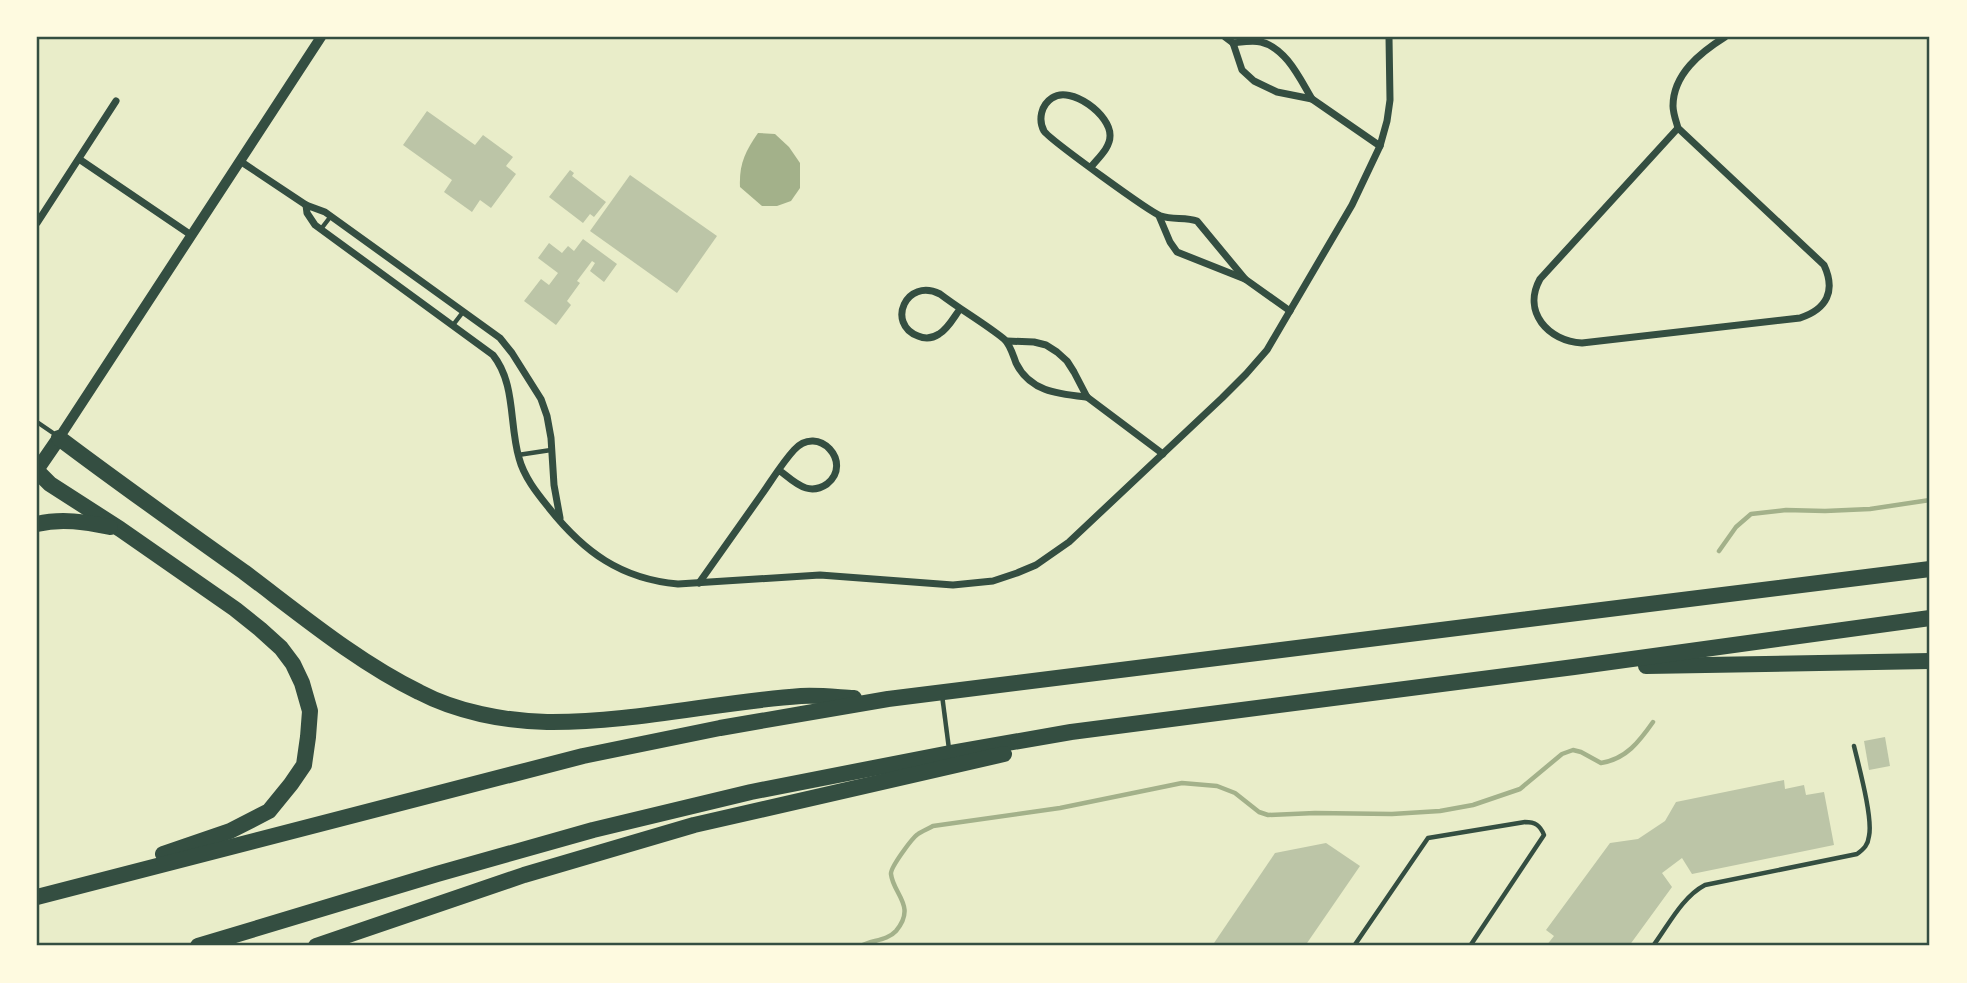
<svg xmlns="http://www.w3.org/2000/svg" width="1967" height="983" viewBox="0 0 1967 983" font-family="'Asap Condensed',sans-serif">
<rect width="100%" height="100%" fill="#e9edc9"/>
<path fill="#a3b18a" d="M758 133 775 134 789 147 800 163V188L791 201 777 206H762L740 187C739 164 745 152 758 133Z"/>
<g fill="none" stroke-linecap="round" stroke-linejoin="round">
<g stroke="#a3b18a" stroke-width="4.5">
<polyline points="1719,551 1736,527 1751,514 1786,510 1825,511 1870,509 1930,500"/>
<path d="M861 946C871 940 887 941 896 931 917 906 893 894 891 874 890 868 912 838 918 834 922 831 928 829 933 826L1060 808 1182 783 1217 786 1235 793 1259 812 1268 815 1315 813 1392 814 1440 811 1473 805 1520 789 1562 754 1573 750 1581 752 1601 763C1626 759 1639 742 1653 722"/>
</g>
</g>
<g fill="#bcc5a7">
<polygon points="427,111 475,145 483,135 513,157 506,166 516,174 491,208 480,200 472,212 444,192 452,180 403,145"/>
<polygon points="570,170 574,173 572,176 606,202 594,217 590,214 583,223 549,197"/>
<polygon points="630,175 717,236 677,293 590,231"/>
<polygon points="583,239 617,264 604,282 590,271 595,263 592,261 577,281 580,283 567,301 571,305 556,325 524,301 541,279 549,285 558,273 538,258 549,243 562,253 568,246 574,251"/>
<polygon points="1885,737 1890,766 1869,770 1864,741"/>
<polygon points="1784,780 1785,789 1804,785 1806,795 1824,792 1834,845 1692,874 1682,858 1662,873 1672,887 1629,946 1546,946 1554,936 1546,930 1610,843 1638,839 1665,821 1676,802"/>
<polygon points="1326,843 1360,866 1305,946 1212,946 1275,853"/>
</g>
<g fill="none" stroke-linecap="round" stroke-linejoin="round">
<g stroke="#344e41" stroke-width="4.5">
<polyline points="321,229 331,216"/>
<polyline points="453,325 463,312"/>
<polyline points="37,422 56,435"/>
<polyline points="518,455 551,450"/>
<polyline points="942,695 949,749"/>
<path d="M1354 946 1428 838 1525 822C1535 822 1540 825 1544 835L1470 946"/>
<path d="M1653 946C1668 926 1682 897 1705 885L1857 854C1864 849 1868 845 1869 836 1873 818 1859 767 1854 746"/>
</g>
<g stroke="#344e41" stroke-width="7">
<polyline points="1225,37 1233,43 1242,70 1254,81 1277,92 1312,99 1380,146"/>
<path d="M1233 43C1242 42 1252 40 1261 42 1286 48 1300 79 1312 99"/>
<path d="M1678 128 1540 279C1522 312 1548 341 1582 343L1800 318C1827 309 1836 291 1824 265L1678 128C1676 121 1673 113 1673 106 1673 74 1701 52 1725 37"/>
<polyline points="79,159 191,235"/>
<polyline points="240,161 306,205 325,212 500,338 512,353 541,399 547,416 551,438 554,485 560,518"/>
<path d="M1091 167C1098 158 1110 148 1110 136 1111 115 1071 85 1052 98 1041 105 1038 120 1044 131 1049 139 1151 213 1161 216 1172 220 1186 217 1197 221L1245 279"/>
<path d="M306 205 307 213 315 225 493 355C516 384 509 424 519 458 524 477 537 493 549 508 584 552 621 579 678 584L820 575 953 585 993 581 1017 573 1036 565 1069 542 1222 398 1246 374 1267 350 1352 205 1380 146 1387 121 1390 100 1389 37"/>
<polyline points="1159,216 1170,242 1177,252 1245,279 1290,311"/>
<polyline points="37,223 116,101"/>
<path d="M960 309C954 317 948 329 939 334 933 338 925 339 918 336 886 324 906 277 940 294 961 310 984 323 1004 339 1010 344 1013 355 1016 363 1030 392 1059 394 1087 397"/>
<polyline points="1007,341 1034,342 1046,345 1057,352 1067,361 1074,372 1087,397 1163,454"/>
<path d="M699 583C720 553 741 524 762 494 772 480 782 463 794 450 818 423 854 463 827 484 821 488 813 490 806 488 796 485 787 476 779 470"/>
</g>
<polyline stroke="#344e41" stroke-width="10" points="59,438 321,37"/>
<polyline stroke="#344e41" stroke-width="14" points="37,470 59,438"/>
<g stroke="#344e41" stroke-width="16">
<path d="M59 438C120 484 182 528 244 572 300 614 356 661 419 692 457 712 504 721 547 722 632 723 716 702 801 696 818 695 836 697 854 698"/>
<polyline points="37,471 50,484 120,529 235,609 260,629 281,648 293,664 302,683 310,711 308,737 304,765 291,784 269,811 230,831 163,854"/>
<path d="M37 524C62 518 85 522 110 527"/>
<polyline points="1646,666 1930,661"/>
<polyline points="37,897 583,756 720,728 888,699 1930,569"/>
<polyline points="198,946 437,874 593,830 751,792 950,753 1071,732 1574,667 1930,618"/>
<polyline points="316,946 524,875 694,825 1004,754"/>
</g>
</g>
<rect width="1967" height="983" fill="none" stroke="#fefae0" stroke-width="77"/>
<rect x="38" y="38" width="1890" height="906" fill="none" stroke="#344e41" stroke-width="2.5"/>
</svg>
